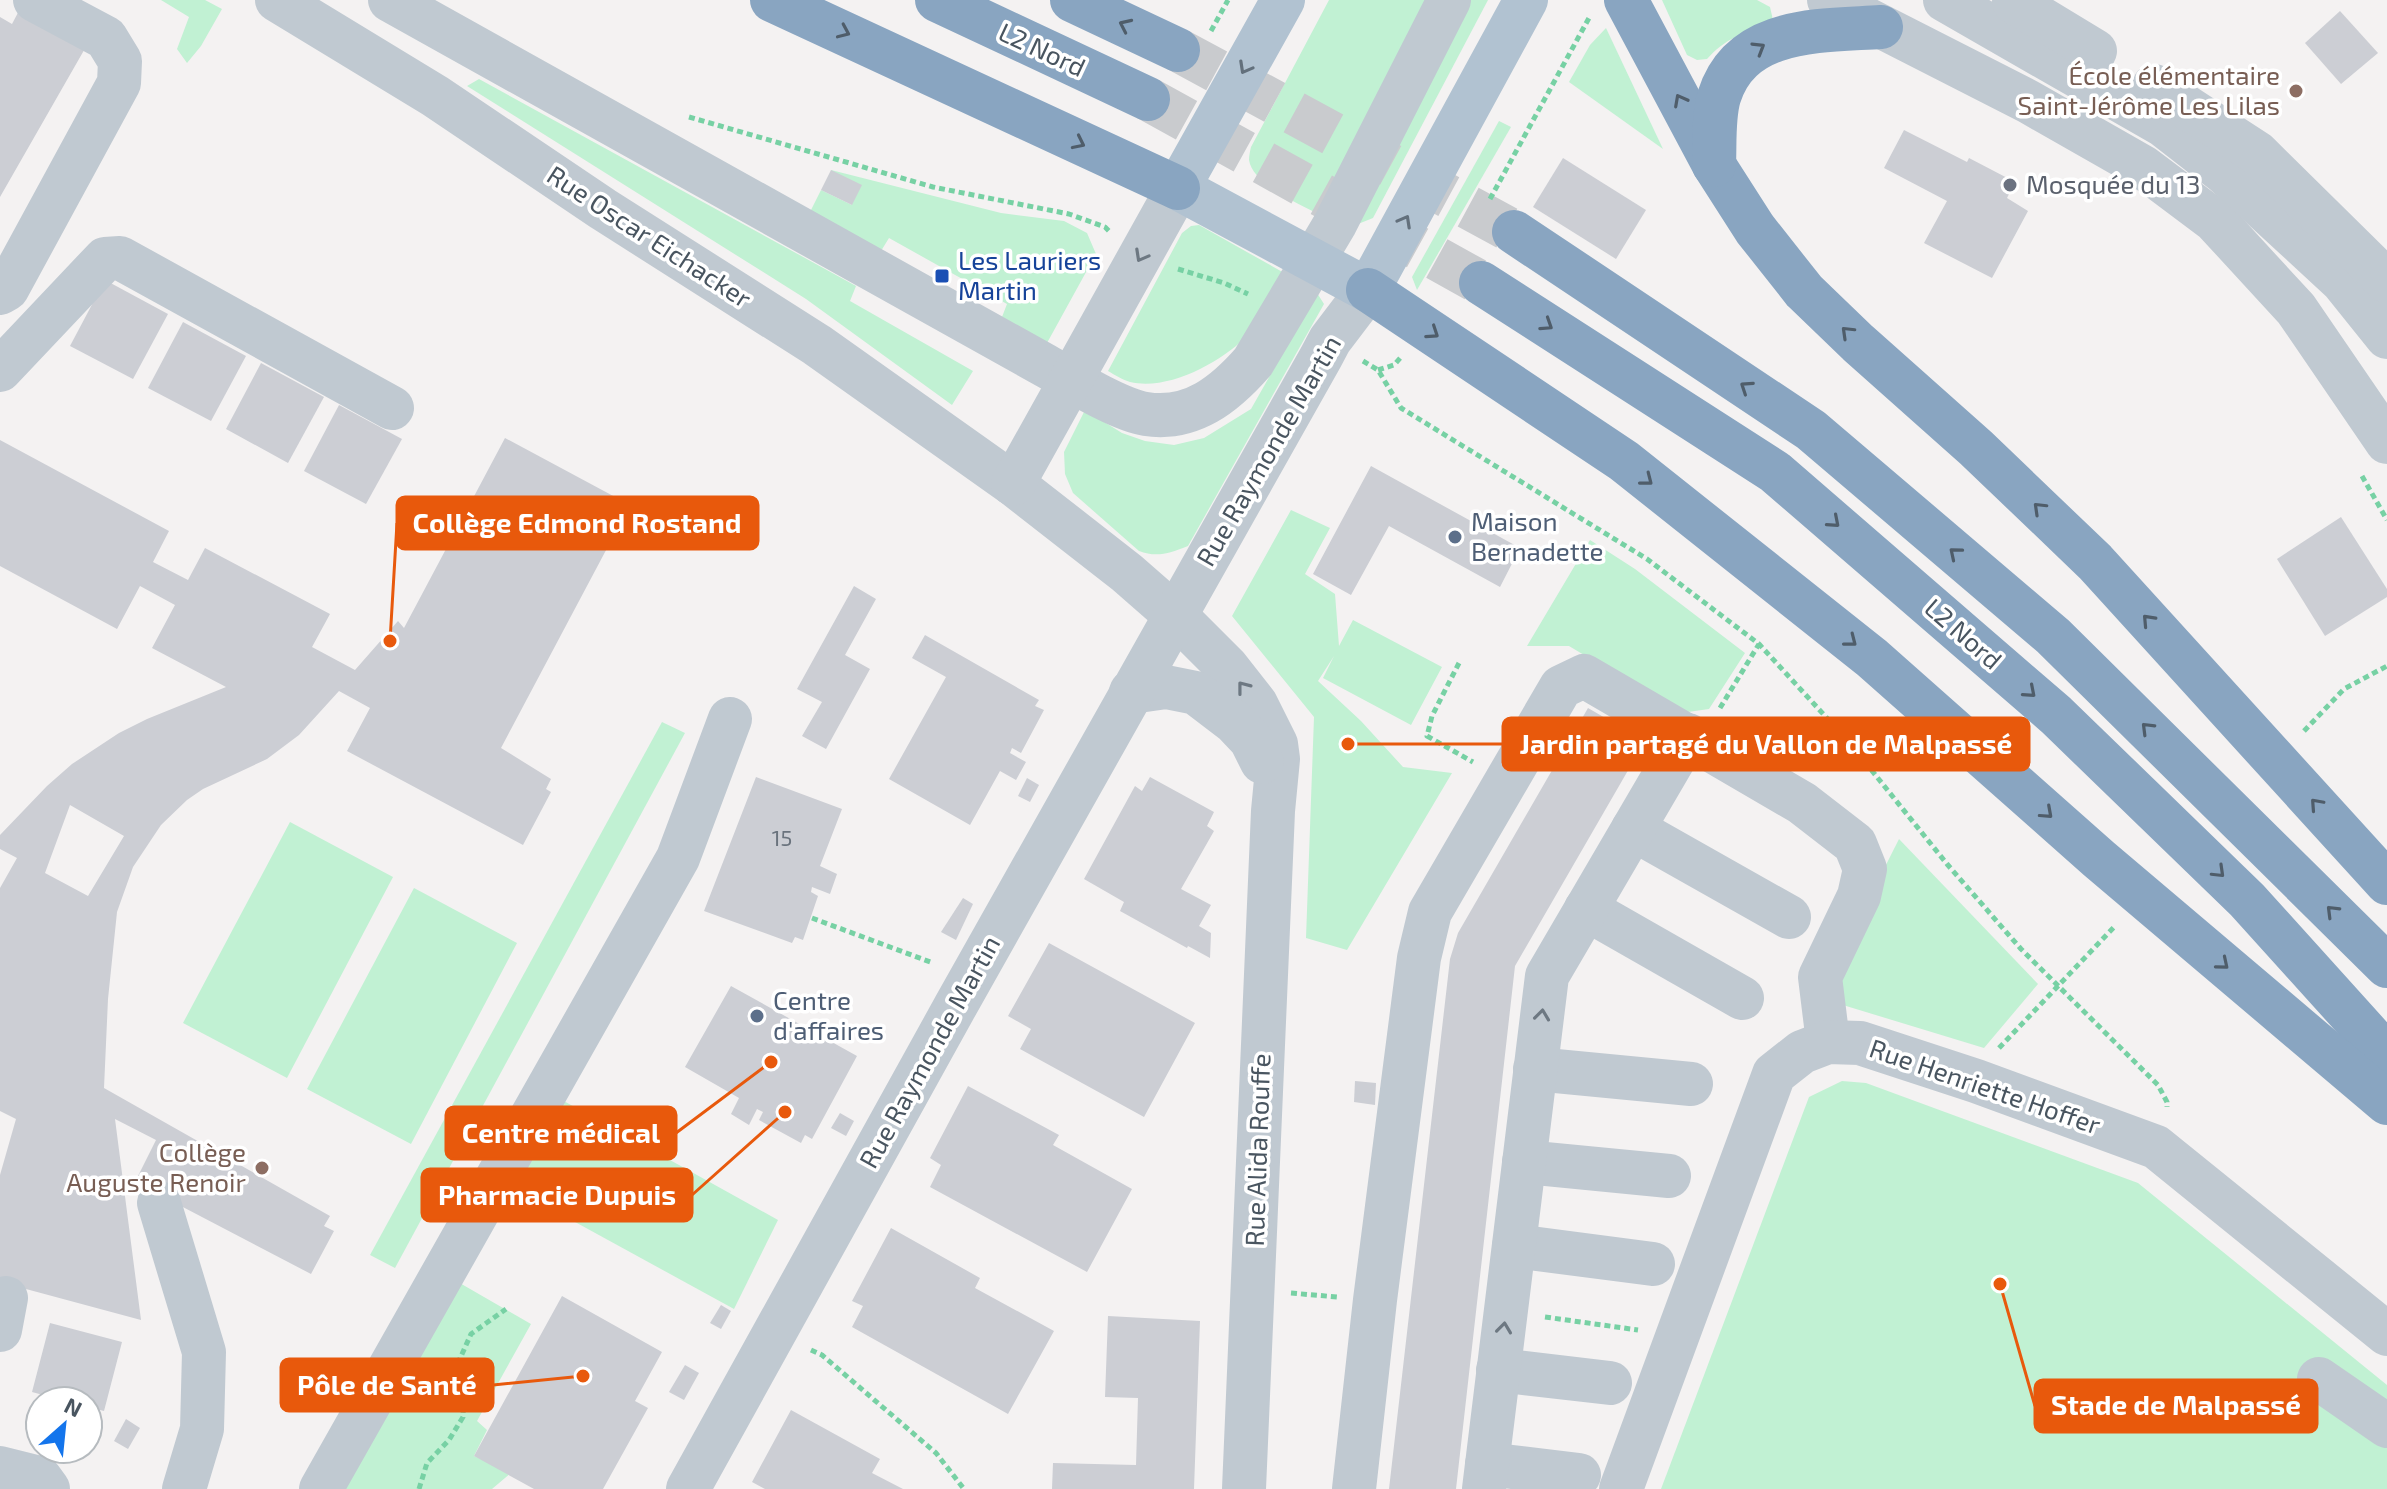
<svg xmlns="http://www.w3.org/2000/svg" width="2387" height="1489" viewBox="0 0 2387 1489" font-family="'Exo 2',sans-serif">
<rect width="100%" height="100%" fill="#f4f2f2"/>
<g fill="#c1f1d3">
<polygon points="161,0 205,0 222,9 201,46 187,63 177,49 189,17"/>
<path d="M1329 0H1429L1322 216C1301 205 1253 185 1249 160 1249 156 1250 151 1251 147Z"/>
<polygon points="1471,0 1488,0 1373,218 1353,226"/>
<path d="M1662 0H1757L1770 7 1773 20 1769 26C1743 32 1725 39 1707 59L1697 60 1687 55Z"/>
<polygon points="1606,28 1663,149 1569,82 1590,45"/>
<polygon points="479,79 856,286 850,301 973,371 952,405 806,299 467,86"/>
<polygon points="1499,121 1511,127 1417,290 1412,277"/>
<polygon points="831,170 1001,213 1064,221 1087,233 1096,254 1047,343 1002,317 1007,304 889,238 881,251 810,212 821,190 852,205"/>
<path d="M1199 225 1286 274C1274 292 1259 324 1245 338 1219 363 1168 391 1130 382 1123 380 1115 375 1108 371L1182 233 1191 226Z"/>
<path d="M1317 293 1324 304 1188 546C1170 553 1157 558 1139 551L1073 493 1065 474 1064 452 1085 410 1122 433 1145 441 1174 445 1204 438 1251 409Z"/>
<polygon points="1291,510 1330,528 1305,574 1335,594 1339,646 1353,620 1442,667 1411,725 1323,678 1334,656 1318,681 1361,721 1403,767 1452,773 1347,950 1306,938 1314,717 1232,616"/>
<polygon points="1590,540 1635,569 1745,653 1709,709 1681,713 1569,646 1527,646"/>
<polygon points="662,722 685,733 395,1268 370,1255"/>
<polygon points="290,822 393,877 287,1078 183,1023"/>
<polygon points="1899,839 2038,984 1984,1048 1833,1002 1832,972"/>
<polygon points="414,888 517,943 411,1144 307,1089"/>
<polygon points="1842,1081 1866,1083 2138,1183 2387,1385 2387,1489 1661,1489 1809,1097"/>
<polygon points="562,1100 778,1220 734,1309 513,1188"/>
<polygon points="458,1282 531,1324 477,1421 487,1430 474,1456 511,1473 492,1489 337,1489"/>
</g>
<g fill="#ccced4" fill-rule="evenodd">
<polygon points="21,7 87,45 0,197 0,17 12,24"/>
<polygon points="2340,11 2378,53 2341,84 2305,43"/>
<polygon points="1904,130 1967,162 1969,158 2015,182 2007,198 2028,211 1992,278 1924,243 1947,201 1884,168"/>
<polygon points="1563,158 1646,210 1616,259 1533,207"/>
<polygon points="831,170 862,185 852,205 821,190"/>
<polygon points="105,280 168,314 133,379 70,346"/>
<polygon points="183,322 246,356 211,421 148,388"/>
<polygon points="261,363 324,397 288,463 226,429"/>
<polygon points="339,405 402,439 366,504 304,471"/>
<path d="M505 438 630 505 501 748 551 779 546 789 551 792 523 845 347 751 370 708 339 691 299 735 267 759 203 789 187 800 161 825 133 867 117 912 108 999 104 1088 330 1216 324 1226 334 1231 311 1274 135 1182 156 1140 115 1119 141 1320 0 1282V1175L16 1119 0 1111V888L17 858 0 849V835L47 786 72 764 119 733 147 719 226 687 152 648 175 605 140 586 117 629 0 566V440L169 531 153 562 188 580 205 548 330 614 312 647 355 670 398 621 404 628ZM70 805 124 836 88 896 45 873Z"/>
<polygon points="1371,466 1520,548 1500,587 1389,526 1351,595 1313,574"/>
<polygon points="2341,517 2387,589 2387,597 2325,636 2277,559"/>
<polygon points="854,586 876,599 845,655 870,669 826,749 802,736 822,702 797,689"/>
<polygon points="925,635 1039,700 1035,706 1044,710 1021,753 1012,748 1010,753 1026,762 1016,780 1000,771 970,825 889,779 946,677 912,658"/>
<polygon points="1588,708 1645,741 1515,966 1456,1489 1389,1489 1450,959 1458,933"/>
<polygon points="756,777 842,809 820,866 837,874 830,894 812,887 811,892 818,896 803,940 795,937 792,943 704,911"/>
<polygon points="1150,777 1214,812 1207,826 1214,831 1181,889 1211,905 1199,926 1211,933 1210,958 1188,946 1187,948 1120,911 1124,902 1084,879 1135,786 1142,791"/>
<polygon points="1027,778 1039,785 1030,802 1018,796"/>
<polygon points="963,898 973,904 956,940 941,932"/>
<polygon points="1049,943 1195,1023 1144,1117 1020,1049 1031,1029 1008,1016"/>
<polygon points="731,986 857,1056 812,1139 805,1135 801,1143 759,1120 763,1112 757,1109 749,1125 731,1114 739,1098 685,1067"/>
<polygon points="1355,1081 1376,1083 1375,1105 1354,1102"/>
<polygon points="968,1086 1059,1135 1053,1145 1132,1189 1087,1272 930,1187 941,1165 930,1158"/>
<polygon points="840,1113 854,1121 846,1136 831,1128"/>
<polygon points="891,1228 980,1278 975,1288 1054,1331 1008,1414 852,1327 863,1306 852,1301"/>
<polygon points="562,1296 662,1352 635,1401 648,1408 603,1489 534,1489 474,1456"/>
<polygon points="721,1305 731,1311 721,1329 710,1323"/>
<polygon points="1108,1316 1200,1321 1194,1489 1052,1489 1053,1463 1136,1465 1138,1398 1105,1397"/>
<polygon points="50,1323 122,1342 104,1411 88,1407 88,1401 65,1401 32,1392"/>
<polygon points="685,1365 699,1373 684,1400 669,1392"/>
<polygon points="791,1410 880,1459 872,1473 903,1489 765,1489 752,1482"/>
<polygon points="126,1419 140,1428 128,1449 114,1441"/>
</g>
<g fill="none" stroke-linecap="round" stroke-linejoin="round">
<g stroke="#c9cbce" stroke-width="44" stroke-dasharray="44 22" stroke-linecap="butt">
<polyline points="1178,50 1514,232"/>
<polyline points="1148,99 1481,283"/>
</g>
<g stroke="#77d1a4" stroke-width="5" stroke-dasharray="6 4" stroke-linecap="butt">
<polyline points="1211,31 1228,0"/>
<polyline points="689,117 933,187 1069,214 1105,227 1110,232"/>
<polyline points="1490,199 1589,18"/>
<polyline points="1178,269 1224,283 1248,294"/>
<polyline points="1363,361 1378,370 1401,408 1647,559 1759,644 1848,741 1947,864 2021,949 2158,1085 2167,1102 2167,1107"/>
<polyline points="1378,370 1394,365 1401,357"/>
<polyline points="2362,476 2387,520"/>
<polyline points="1459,663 1432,716 1427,736 1473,762"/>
<polyline points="1720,708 1759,644"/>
<polyline points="2304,731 2344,689 2387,666"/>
<polyline points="812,918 933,963"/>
<polyline points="1999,1048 2116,925"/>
<polyline points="1291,1293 1337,1297"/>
<polyline points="1545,1317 1638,1330"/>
<polyline points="811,1350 822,1355 936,1453 964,1489"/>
<polyline points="419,1489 427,1463 449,1440 463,1417 464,1389 458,1363 471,1334 506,1309"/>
</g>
<g stroke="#c0c9d1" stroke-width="44">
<polyline points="277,0 435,96 603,209 817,345 1013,484 1127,573 1175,615 1227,667 1256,704 1276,744 1278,759 1273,811 1244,1489"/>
<path d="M390 0 1046 366C1071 380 1119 410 1146 414 1192 421 1225 394 1253 362L1335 224 1449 0"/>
<polyline points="1829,0 2029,102 2143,167 2215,221 2296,309 2387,442"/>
<polyline points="1945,0 2163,125 2226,174 2342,281 2387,337"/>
<polyline points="2015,0 2014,2 2095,51"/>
<polyline points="2154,86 2257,153 2387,281"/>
<polyline points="0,293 7,289 119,83 120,61 106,38 35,0"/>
<polyline points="0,370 105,259 120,258 392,408"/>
<polyline points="1013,484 1178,188"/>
<polyline points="1131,692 1166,687 1196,693 1234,722 1251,740 1262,762"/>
<polyline points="1633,829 1789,917"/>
<polyline points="1586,909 1742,998"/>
<polyline points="1535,1069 1691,1084"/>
<polyline points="1524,1162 1669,1176"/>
<polyline points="159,1203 204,1352 202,1429 184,1489"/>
<polyline points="1514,1246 1653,1264"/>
<polyline points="0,1330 6,1298"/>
<polyline points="1498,1370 1610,1383"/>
<polyline points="2319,1379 2387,1426"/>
<polyline points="1487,1464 1579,1475"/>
<polyline points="0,1468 40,1478 48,1489"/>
<polyline points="321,1489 678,858 730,719"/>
<polyline points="688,1489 956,1005 1321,357 1330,340 1368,290"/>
<polyline points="1354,1489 1375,1300 1419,958 1430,912 1561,687 1584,676 1802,803 1855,844 1865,869 1859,896 1820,977 1828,1042"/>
<polyline points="1484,1489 1547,976 1688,735"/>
<polyline points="1621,1489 1774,1074 1802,1052 1828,1042 1860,1043 1976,1081 2156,1147 2387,1334"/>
</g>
<polyline stroke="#b1c2d1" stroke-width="44" points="1283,0 1178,188 1368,290 1526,0"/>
<g stroke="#89a5c1" stroke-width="44">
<polyline points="772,0 1178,188"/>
<polyline points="937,0 1148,99"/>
<polyline points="1072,0 1178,50"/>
<polyline points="1626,0 1714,165 1755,229 1804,291 1858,343 1976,448 2095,562 2387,883"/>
<path d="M1714 165C1715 143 1713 118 1719 97 1741 26 1821 31 1881 27"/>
<polyline points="1514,232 1811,430 2053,636 2387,966"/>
<polyline points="1481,283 1775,472 2056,715 2247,900 2387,1055"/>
<polyline points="1368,290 1624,461 1872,658 2099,859 2387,1103"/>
</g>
</g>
<defs><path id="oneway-chevron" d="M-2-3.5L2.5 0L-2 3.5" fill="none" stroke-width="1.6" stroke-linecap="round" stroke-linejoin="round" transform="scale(2)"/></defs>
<g stroke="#4f5d6a">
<use href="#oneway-chevron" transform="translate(1125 25) rotate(-155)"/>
<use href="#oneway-chevron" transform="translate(844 32) rotate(24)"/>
<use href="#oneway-chevron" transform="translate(1759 48) rotate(-31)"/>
<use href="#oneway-chevron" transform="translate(1680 100) rotate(-118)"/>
<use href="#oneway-chevron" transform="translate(1079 143) rotate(26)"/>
<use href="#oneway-chevron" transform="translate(1547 325) rotate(33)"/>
<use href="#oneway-chevron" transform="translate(1847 332) rotate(-136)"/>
<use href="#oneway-chevron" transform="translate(1433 333) rotate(34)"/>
<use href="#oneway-chevron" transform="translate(1746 387) rotate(-146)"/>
<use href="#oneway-chevron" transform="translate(1647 480) rotate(38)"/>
<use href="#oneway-chevron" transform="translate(2039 508) rotate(-136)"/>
<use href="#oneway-chevron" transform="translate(1834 522) rotate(41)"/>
<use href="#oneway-chevron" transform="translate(1955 553) rotate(-140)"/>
<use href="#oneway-chevron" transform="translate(2148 620) rotate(-133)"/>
<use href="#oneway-chevron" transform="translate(1851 641) rotate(38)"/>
<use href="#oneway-chevron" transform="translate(2030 692) rotate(41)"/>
<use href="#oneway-chevron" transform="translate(2147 728) rotate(-135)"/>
<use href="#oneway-chevron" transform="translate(2316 804) rotate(-132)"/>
<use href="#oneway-chevron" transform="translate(2047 813) rotate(42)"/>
<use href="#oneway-chevron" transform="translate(2219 872) rotate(44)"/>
<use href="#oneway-chevron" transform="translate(2332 911) rotate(-135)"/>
<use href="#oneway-chevron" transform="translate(2223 964) rotate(40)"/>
</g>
<g stroke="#63707c">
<use href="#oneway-chevron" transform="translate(1245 68) rotate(119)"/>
<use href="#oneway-chevron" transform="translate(1405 221) rotate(-61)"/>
</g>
<g stroke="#6d7882">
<use href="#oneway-chevron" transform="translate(1141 256) rotate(119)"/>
<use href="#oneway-chevron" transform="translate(1243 687) rotate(-128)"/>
<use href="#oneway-chevron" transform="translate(1542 1015) rotate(-83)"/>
<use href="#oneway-chevron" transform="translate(1504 1328) rotate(-83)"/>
</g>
<g fill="#8d6e63" stroke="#fff" stroke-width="3">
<circle cx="2296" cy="91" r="8"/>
<circle cx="262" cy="1168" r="8"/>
</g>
<circle fill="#6b7280" stroke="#fff" stroke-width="3" cx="2010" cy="185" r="8"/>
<rect fill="#1a4fb4" stroke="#fff" stroke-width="3" x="934" y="268" width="16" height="16" rx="4"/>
<g fill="#5c6f8a" stroke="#fff" stroke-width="3">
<circle cx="1455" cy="537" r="8"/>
<circle cx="757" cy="1016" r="8"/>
</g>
<g text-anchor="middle" stroke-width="7" stroke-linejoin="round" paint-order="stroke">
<g font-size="22" fill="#6a737d">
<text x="782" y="846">15</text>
</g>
<g font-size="26" fill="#495560" stroke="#fff">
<text transform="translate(1042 50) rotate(25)" y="9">L2 Nord</text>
<text transform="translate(649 237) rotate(33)" y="9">Rue Oscar Eichacker</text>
<text transform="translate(1269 451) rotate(-60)" y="9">Rue Raymonde Martin</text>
<text transform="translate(1963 634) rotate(41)" y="9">L2 Nord</text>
<text transform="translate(930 1052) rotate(-61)" y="9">Rue Raymonde Martin</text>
<text transform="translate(1985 1087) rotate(19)" y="9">Rue Henriette Hoffer</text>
<text transform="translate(1258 1150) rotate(-88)" y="9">Rue Alida Rouffe</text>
</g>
<g font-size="26" fill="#785e54" stroke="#fff" text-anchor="end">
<text x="2280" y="85">École élémentaire<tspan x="2280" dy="30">Saint-Jérôme Les Lilas</tspan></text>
<text x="246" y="1162">Collège<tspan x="246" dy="30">Auguste Renoir</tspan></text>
</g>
<g font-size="26" fill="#5b616d" stroke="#fff" text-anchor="start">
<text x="2026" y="194">Mosquée du 13</text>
</g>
<g font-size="26" fill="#164399" stroke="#fff" text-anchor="start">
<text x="958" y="270">Les Lauriers<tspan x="958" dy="30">Martin</tspan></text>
</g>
<g font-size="26" fill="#4e5e75" stroke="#fff" text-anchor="start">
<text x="1471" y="531">Maison<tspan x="1471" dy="30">Bernadette</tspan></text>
<text x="773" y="1010">Centre<tspan x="773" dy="30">d'affaires</tspan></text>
</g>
</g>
<path fill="none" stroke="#e8590c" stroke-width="3" d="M390 641L397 523M1348 744L1503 744M771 1062L676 1133M785 1112L692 1195M583 1376L493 1385M2000 1284L2035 1406"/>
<g fill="#e8590c" stroke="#fff" stroke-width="3">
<circle cx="390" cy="641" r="8"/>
<circle cx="1348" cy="744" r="8"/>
<circle cx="771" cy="1062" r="8"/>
<circle cx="785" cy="1112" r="8"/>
<circle cx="583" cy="1376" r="8"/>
<circle cx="2000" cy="1284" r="8"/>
</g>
<g fill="#e8590c" stroke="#e8590c" stroke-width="3">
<rect x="397" y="497" width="361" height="52" rx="8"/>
<rect x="1503" y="718" width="526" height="52" rx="8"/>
<rect x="446" y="1107" width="230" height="52" rx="8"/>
<rect x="422" y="1169" width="270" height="52" rx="8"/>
<rect x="281" y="1359" width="212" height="52" rx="8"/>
<rect x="2035" y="1380" width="282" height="52" rx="8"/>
</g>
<g font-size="28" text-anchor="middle" font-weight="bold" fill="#fff">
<text x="577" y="533">Collège Edmond Rostand</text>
<text x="1766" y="754">Jardin partagé du Vallon de Malpassé</text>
<text x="561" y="1143">Centre médical</text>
<text x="557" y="1205">Pharmacie Dupuis</text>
<text x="387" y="1395">Pôle de Santé</text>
<text x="2176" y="1415">Stade de Malpassé</text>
</g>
<g transform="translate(64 1425) rotate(27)"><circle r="38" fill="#ffffff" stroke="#b6bbbf" stroke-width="2"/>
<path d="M0-6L14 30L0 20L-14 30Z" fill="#1475ec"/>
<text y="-12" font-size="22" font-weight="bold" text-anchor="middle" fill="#495560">N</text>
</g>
</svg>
